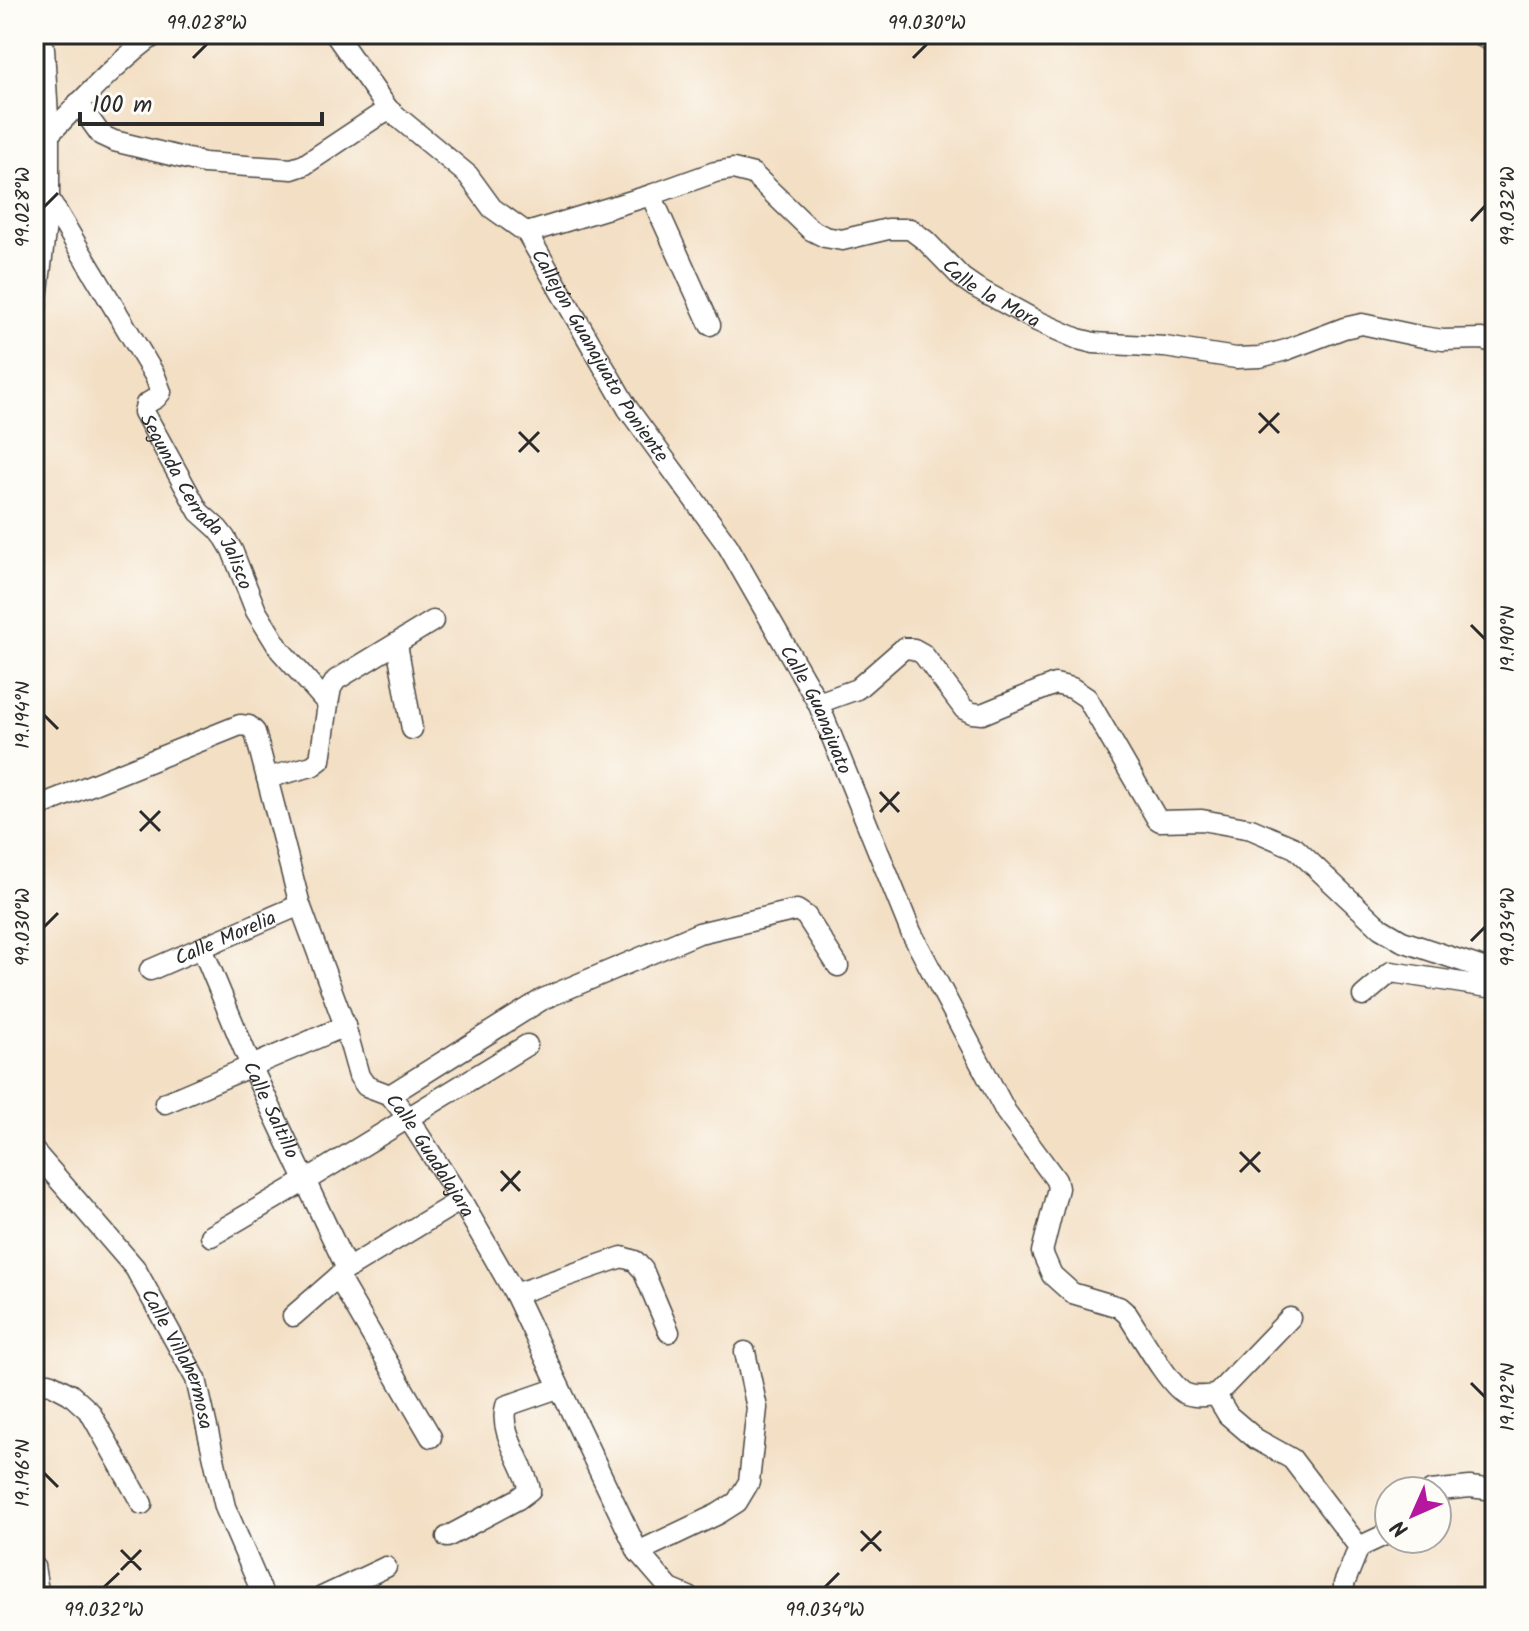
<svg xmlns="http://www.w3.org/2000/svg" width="1529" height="1631" viewBox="0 0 1529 1631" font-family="Kalam,sans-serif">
<rect width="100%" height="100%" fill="#fdfcf7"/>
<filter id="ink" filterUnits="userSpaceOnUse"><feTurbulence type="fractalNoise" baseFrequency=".0125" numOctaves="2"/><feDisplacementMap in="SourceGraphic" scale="16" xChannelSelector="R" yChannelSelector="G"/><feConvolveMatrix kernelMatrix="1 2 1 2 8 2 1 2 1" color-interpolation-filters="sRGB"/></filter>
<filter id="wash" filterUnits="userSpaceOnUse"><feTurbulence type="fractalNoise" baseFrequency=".006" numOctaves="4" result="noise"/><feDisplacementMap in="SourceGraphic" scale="32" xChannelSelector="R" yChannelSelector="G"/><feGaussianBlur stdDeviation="1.8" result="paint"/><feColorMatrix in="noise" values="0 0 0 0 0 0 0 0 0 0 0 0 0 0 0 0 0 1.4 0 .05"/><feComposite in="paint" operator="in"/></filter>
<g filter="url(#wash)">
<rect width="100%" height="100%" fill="#f3dfc4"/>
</g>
<g filter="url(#ink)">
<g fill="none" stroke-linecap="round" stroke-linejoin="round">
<g stroke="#494642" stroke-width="23">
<g id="minor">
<path id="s1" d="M335 34 388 109 468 175 492 208 527 233 628 409 728 546 818 703 911 932 1006 1112 1056 1180 1058 1188 1042 1252 1052 1275 1072 1293 1119 1307 1127 1314C1139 1332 1168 1384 1184 1393 1194 1398 1205 1396 1216 1395L1228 1415 1256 1439 1292 1459 1359 1547 1344 1584V1597"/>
<polyline points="1477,34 1495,43"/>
<polyline points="78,103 101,135 114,141 204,163 292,169 304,165 388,109"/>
<path d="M34 149C74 111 110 66 156 34"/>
<polyline points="651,195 710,325"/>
<path id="s2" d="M49 199 155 376 161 392 156 398 146 404 144 412 199 512 218 529 225 538 232 550 256 611 280 650 328 704 320 760 312 766 267 778"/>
<path id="s3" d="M527 233 651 195 715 172 733 169 753 174 811 230 825 237 842 240 888 229H910L926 241 962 278 975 287 1037 321 1078 339 1094 343 1165 347 1236 358 1260 357 1286 350 1344 328 1362 324 1423 337 1443 340 1482 339 1495 343"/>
<polyline points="34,324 49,199 49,135 44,48 35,34"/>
<polyline points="397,644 412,729"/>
<polyline points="818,703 857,689 904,648 914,649 923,654 964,709 972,713 982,714 1055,684 1072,688 1087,698 1157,819 1160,821 1202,820 1251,829 1295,848 1380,928 1402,941 1495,972"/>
<polyline points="328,704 331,688 336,680 433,621"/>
<path id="s4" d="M34 808 240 725 249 726 255 732 300 905 345 1026 359 1076 366 1086 390 1095 408 1118 461 1200 515 1294 638 1552 670 1589 689 1597"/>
<path id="s5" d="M202 948 251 1066 347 1269"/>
<path id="s6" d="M150 970 300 905"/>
<polyline points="1363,996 1391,972 1495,988"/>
<polyline points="390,1095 543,999 699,933 797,910 806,916 838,966"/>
<polyline points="165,1103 345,1026"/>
<path id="s7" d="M34 1151 135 1268 196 1379 225 1507 264 1597"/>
<polyline points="211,1236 305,1181 527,1045"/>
<polyline points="338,1277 431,1437"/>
<polyline points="515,1294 622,1257 635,1261 643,1270 669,1332"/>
<polyline points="293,1316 347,1269 461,1200"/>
<polyline points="34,1385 49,1383 70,1394 90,1412 142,1504"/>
<polyline points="1216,1395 1290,1318"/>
<polyline points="1431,1491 1470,1487 1495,1490"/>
<path d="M447 1537 518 1499 530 1490C525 1464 498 1433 506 1406L558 1388"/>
<polyline points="1359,1547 1389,1533"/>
<polyline points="638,1552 718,1514 737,1502 749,1482 757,1408 745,1352"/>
<polyline points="34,1566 39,1597"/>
<polyline points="322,1597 386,1567"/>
</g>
</g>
<use href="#minor" stroke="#fff" stroke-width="20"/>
</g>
</g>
<path fill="none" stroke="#2b2b2b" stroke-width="3" d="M193 58 207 44M913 58 927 44M44 207 58 193M1471 221 1485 206M1259 413 1279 433M519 432 539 452M1259 433 1279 413M519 452 539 432M1471 625 1485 639M44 715 58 729M880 792 899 812M140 811 160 831M880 812 899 792M140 831 160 811M44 927 58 913M1471 941 1485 927M1240 1152 1260 1172M501 1171 520 1191M1240 1172 1260 1152M501 1191 520 1171M1471 1383 1485 1397M44 1473 58 1487M861 1531 881 1551M121 1550 141 1570M861 1551 881 1531M121 1570 141 1550M104 1587 119 1573M825 1587 839 1573"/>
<g text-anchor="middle" stroke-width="6" stroke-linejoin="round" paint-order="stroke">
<g font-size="20" fill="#2b2b2b" stroke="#fdfcf7">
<text dy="7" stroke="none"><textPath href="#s3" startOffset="524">Calle la Mora</textPath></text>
<text dy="7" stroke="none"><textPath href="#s1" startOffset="422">Callejón Guanajuato Poniente</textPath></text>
<text dy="7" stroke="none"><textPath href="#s2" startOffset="356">Segunda Cerrada Jalisco</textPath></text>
<text dy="7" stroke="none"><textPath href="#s1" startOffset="838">Calle Guanajuato</textPath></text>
<text dy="7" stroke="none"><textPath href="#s6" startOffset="82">Calle Morelia</textPath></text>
<text dy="7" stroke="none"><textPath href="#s5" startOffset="176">Calle Saltillo</textPath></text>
<text dy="7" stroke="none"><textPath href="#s4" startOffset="710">Calle Guadalajara</textPath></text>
<text dy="7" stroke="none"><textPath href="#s7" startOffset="256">Calle Villahermosa</textPath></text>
</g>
</g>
<rect width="1529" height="1631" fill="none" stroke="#fdfcf7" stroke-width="88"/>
<g transform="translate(1413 1515) rotate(225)"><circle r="38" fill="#fdfcf7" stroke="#a9a8a5" stroke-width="2"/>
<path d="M0-6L14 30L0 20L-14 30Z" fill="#b5179e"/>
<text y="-12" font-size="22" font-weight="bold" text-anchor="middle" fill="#2b2b2b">N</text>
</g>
<path d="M80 112v12h242v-12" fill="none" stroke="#2b2b2b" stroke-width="4"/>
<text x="92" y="112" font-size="24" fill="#2b2b2b" stroke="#fdfcf7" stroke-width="6" paint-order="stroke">100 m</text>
<rect x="44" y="44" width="1441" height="1543" fill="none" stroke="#2b2b2b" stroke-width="3"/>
<g font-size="20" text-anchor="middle" fill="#2b2b2b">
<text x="207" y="29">99.028°W</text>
<text x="927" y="29">99.030°W</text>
<text transform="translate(1507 206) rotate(-90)" y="7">99.032°W</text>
<text transform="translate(22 207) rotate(-90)" y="7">99.028°W</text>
<text transform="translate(1507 639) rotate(-90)" y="7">19.190°N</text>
<text transform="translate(22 715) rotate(-90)" y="7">19.194°N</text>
<text transform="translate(1507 927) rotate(-90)" y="7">99.034°W</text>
<text transform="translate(22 927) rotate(-90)" y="7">99.030°W</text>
<text transform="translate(1507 1397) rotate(-90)" y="7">19.192°N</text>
<text transform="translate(22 1473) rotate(-90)" y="7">19.196°N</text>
<text x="104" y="1616">99.032°W</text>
<text x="825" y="1616">99.034°W</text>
</g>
</svg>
